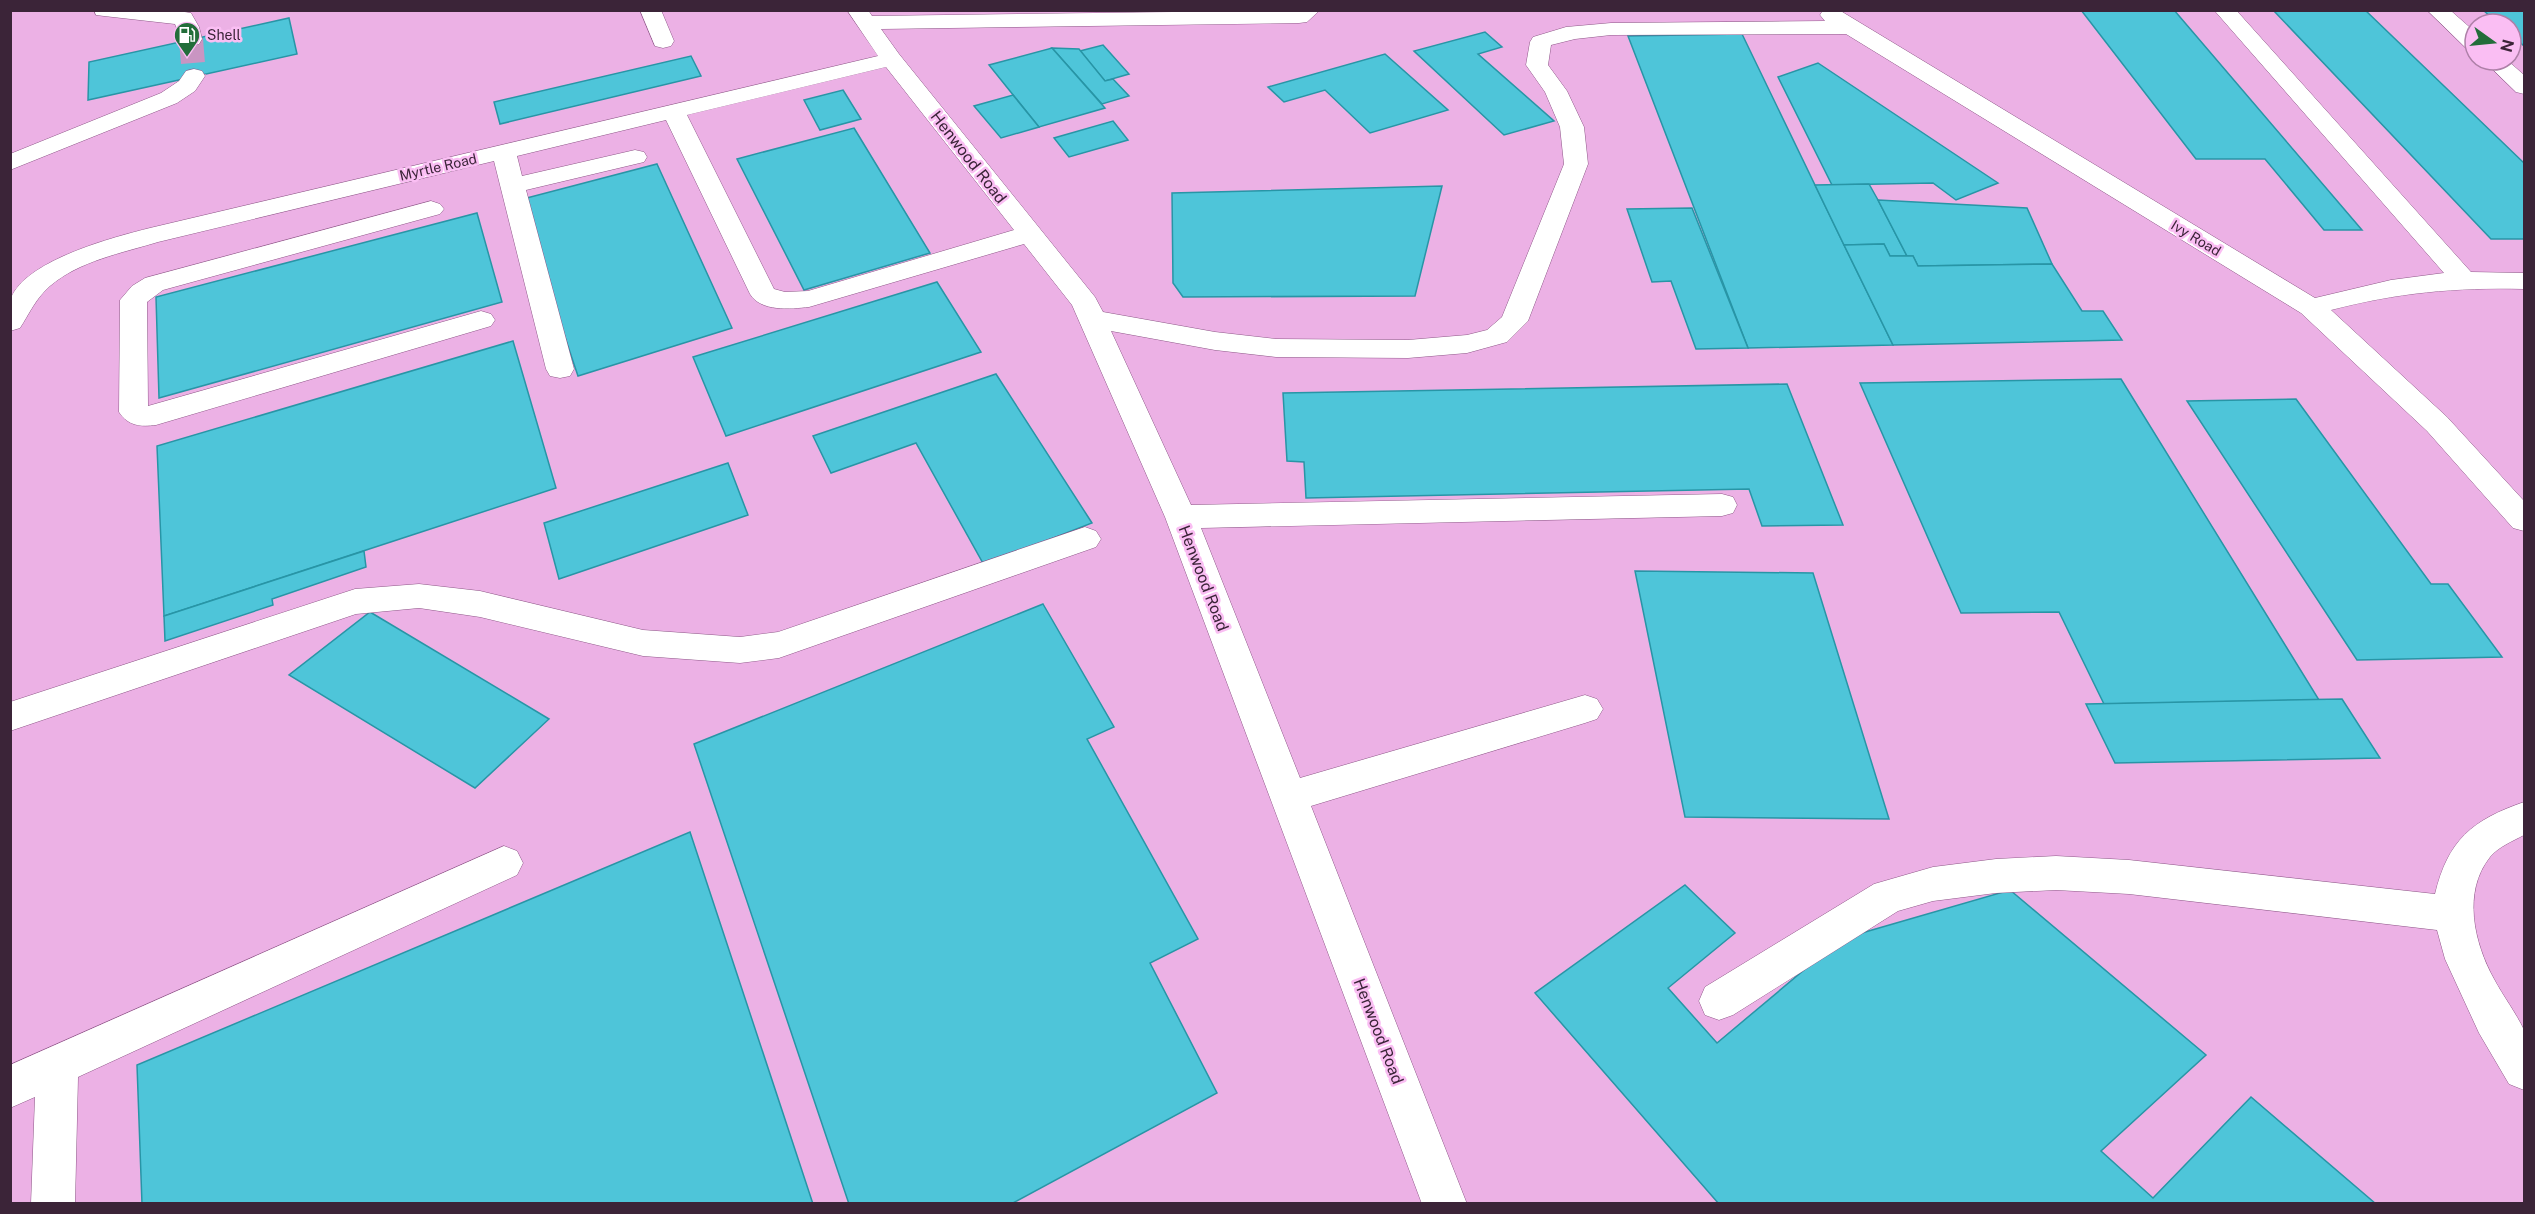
<svg xmlns="http://www.w3.org/2000/svg" width="2535" height="1214" viewBox="0 0 2535 1214" font-family="'Public Sans',sans-serif">
<rect width="100%" height="100%" fill="#ecb1e5"/>
<g fill="#4ec5d9" stroke="#2895a6" stroke-width="1.5">
<polygon points="2081,10 2174,10 2362,230 2324,230 2265,159 2196,159"/>
<polygon points="2273,10 2365,10 2524,163 2524,239 2491,239"/>
<polygon points="2483,10 2524,10 2524,46 2511,34 2511,24 2499,24"/>
<polygon points="289,18 297,54 88,100 89,62"/>
<polygon points="1485,32 1502,47 1478,54 1554,121 1504,135 1414,51"/>
<polygon points="1742,34 1844,245 1893,345 1748,348 1628,36"/>
<polygon points="1103,45 1129,74 1105,81 1080,51"/>
<polygon points="1052,48 1079,49 1105,81 1113,79 1129,96 1102,104"/>
<polygon points="1052,48 1105,108 1039,127 989,65"/>
<polygon points="1385,54 1448,110 1370,133 1325,90 1284,102 1268,87"/>
<polygon points="691,56 701,76 500,124 494,102"/>
<polygon points="1818,63 1998,183 1956,200 1933,183 1832,185 1778,77"/>
<polygon points="843,90 861,119 820,130 804,100"/>
<polygon points="1013,95 1039,127 1001,138 974,106"/>
<polygon points="1113,121 1128,140 1069,157 1054,138"/>
<polygon points="854,128 930,253 804,290 737,159"/>
<polygon points="657,164 732,328 578,376 519,200"/>
<polygon points="1869,184 1878,200 1907,256 1890,256 1884,244 1844,245 1815,185"/>
<polygon points="1442,186 1415,296 1183,297 1173,283 1172,193"/>
<polygon points="1878,200 2027,208 2052,264 1918,266 1913,256 1907,256"/>
<polygon points="1692,208 1748,348 1696,349 1671,281 1652,282 1627,209"/>
<polygon points="477,213 502,302 159,398 156,297"/>
<polygon points="1884,244 1890,256 1913,256 1918,266 2052,264 2082,311 2103,311 2122,340 1893,345 1844,245"/>
<polygon points="937,282 981,352 726,436 693,357"/>
<polygon points="513,341 556,488 164,616 157,446"/>
<polygon points="996,374 1092,523 984,565 916,443 831,473 813,436"/>
<polygon points="2121,379 2319,700 2104,704 2059,612 1961,613 1860,383"/>
<polygon points="1787,384 1843,525 1762,526 1749,489 1306,498 1304,462 1287,461 1283,393"/>
<polygon points="2296,399 2431,584 2448,584 2502,657 2357,660 2187,401"/>
<polygon points="728,463 748,515 559,579 544,523"/>
<polygon points="364,551 366,567 272,599 273,605 165,641 164,616"/>
<polygon points="1635,571 1813,573 1889,819 1685,817"/>
<polygon points="1043,604 1114,727 1087,739 1198,939 1150,963 1217,1093 1011,1204 849,1204 694,744"/>
<polygon points="370,612 549,719 475,788 289,675"/>
<polygon points="2342,699 2380,758 2115,763 2086,704"/>
<polygon points="690,832 813,1204 142,1204 137,1065"/>
<polygon points="1685,885 1735,933 1668,988 1717,1043 1841,939 2010,890 2206,1055 2101,1151 2153,1198 2251,1097 2376,1204 1719,1204 1535,993"/>
</g>
<g fill="none" stroke-linecap="round" stroke-linejoin="round">
<polyline stroke="#c995c2" stroke-width="24" stroke-dasharray="24 12" stroke-linecap="butt" points="191,39 194,76"/>
<g stroke="#8e5888" stroke-width="1">
<g id="minor">
<polygon points="94,10 172,10 191,13 199,27 202,39 199,44 191,46 183,44 175,24 104,16 96,15"/>
<polygon points="640,10 661,10 674,41 671,46 663,48 655,46"/>
<path d="M847 10H868L872 16 1320 10 1307 22 1299 23 881 29 899 54 1095 297 1103 312 1215 332 1276 339 1408 340 1467 335 1487 330 1502 317 1564 164 1560 127 1545 92 1526 65 1530 42 1533 37 1566 27 1611 23 1825 21 1820 15 1823 10H1839L2315 298 2391 280 2444 273 2214 10H2236L2471 272 2524 273V289C2457 287 2395 293 2331 310L2447 417 2524 501V531L2513 528 2427 431 2301 313 1846 34 1611 35 1575 39 1551 45 1548 65 1567 91 1584 127 1588 164 1528 321 1507 342 1467 353 1408 358 1276 357 1215 350 1111 331 1191 505 1722 494 1733 497 1737 505 1733 513 1722 516 1201 528 1300 778 1585 695 1597 699 1603 709 1597 719 1585 723 1311 806 1467 1204H1422L1165 517 1072 305 1024 244 809 307C790 309 761 312 750 294L666 120 517 156 522 176 635 150 644 152 647 157 644 162 526 190 574 369 570 376 560 378 550 376 546 369 494 161 158 242C122 253 79 261 50 286 36 298 29 314 20 328L10 331C10 321 8 307 11 298 26 260 114 237 150 228L878 56ZM886 67 1014 230 808 291 785 292 774 289 687 115Z"/>
<polygon points="2427,10 2450,10 2475,32 2475,51 2467,49"/>
<polygon points="2483,60 2507,60 2524,75 2524,94 2516,92"/>
<polygon points="194,69 202,71 205,76 195,91 177,103 10,170 10,154 161,93 179,81 186,71"/>
<path d="M431 201 440 204 444 209 440 214 163 290 147 302 148 406 481 311 491 314 495 320 491 326 156 425C141 427 128 426 119 412L120 300 132 286 145 278Z"/>
<polygon points="1085,527 1096,531 1101,539 1096,547 779,658 740,663 643,656 480,617 419,608 356,614 10,731 10,702 355,589 419,584 480,591 643,630 740,637 778,632"/>
<path d="M2524 802V835C2513 841 2498 847 2490 857 2462 892 2474 943 2494 979 2503 996 2516 1013 2524 1030 2528 1041 2525 1078 2524 1090L2509 1084 2479 1033 2445 959 2437 930 2129 894 2056 890 1996 893 1933 901 1898 911 1733 1015 1719 1020 1705 1015 1699 1001 1705 987 1874 884 1933 867 1996 859 2056 856 2129 860 2435 894C2448 840 2472 820 2524 802Z"/>
<polygon points="504,846 517,851 523,863 517,875 78,1077 75,1204 31,1204 35,1097 10,1108 10,1065"/>
</g>
</g>
<use href="#minor" fill="#fff" fill-rule="evenodd"/>
</g>
<defs>
<g id="fuel-pin" transform="scale(1.35)"><path d="M0 17L-7.5 6A9.5 9.5 0 1 1 7.5 6Z" fill="#236d3a" stroke="#fabef3"/><path d="M-5.5-6h7V0h2V4h1.3V-2.5L3-4.5l.8-.8L6-3V5H2.5V1h-1V6h-7ZM-4.2-4.7v3.2H.2V-4.7Z" fill="#fff"/></g>
</defs>
<g fill-rule="evenodd">
<use href="#fuel-pin" x="187" y="35"/>
</g>
<g text-anchor="middle" stroke-width="5" stroke-linejoin="round" paint-order="stroke">
<g font-size="14" fill="#3b2438" stroke="#fabef3" text-anchor="start">
<text x="207" y="40">Shell</text>
</g>
<g font-size="14" fill="#3b2438" stroke="#fabef3">
<text transform="translate(438 167) rotate(-13)" y="5">Myrtle Road</text>
<text transform="translate(2196 238) rotate(31)" y="5">Ivy Road</text>
</g>
<g font-size="16" fill="#3b2438" stroke="#fabef3">
<text transform="translate(969 157) rotate(52)" y="6">Henwood Road</text>
<text transform="translate(1204 578) rotate(69)" y="6">Henwood Road</text>
<text transform="translate(1379 1031) rotate(69)" y="6">Henwood Road</text>
</g>
</g>
<rect width="2535" height="1214" fill="none" stroke="#3b2438" stroke-width="24"/>
<g transform="translate(2493 42) rotate(105)"><circle r="28" fill="#fabef3" stroke="#ae80a8" stroke-width="1.5"/>
<path d="M0-4.5L10 22L0 15L-10 22Z" fill="#236d3a"/>
<text y="-9" font-size="16" font-weight="bold" text-anchor="middle" fill="#3b2438">N</text>
</g>
</svg>
